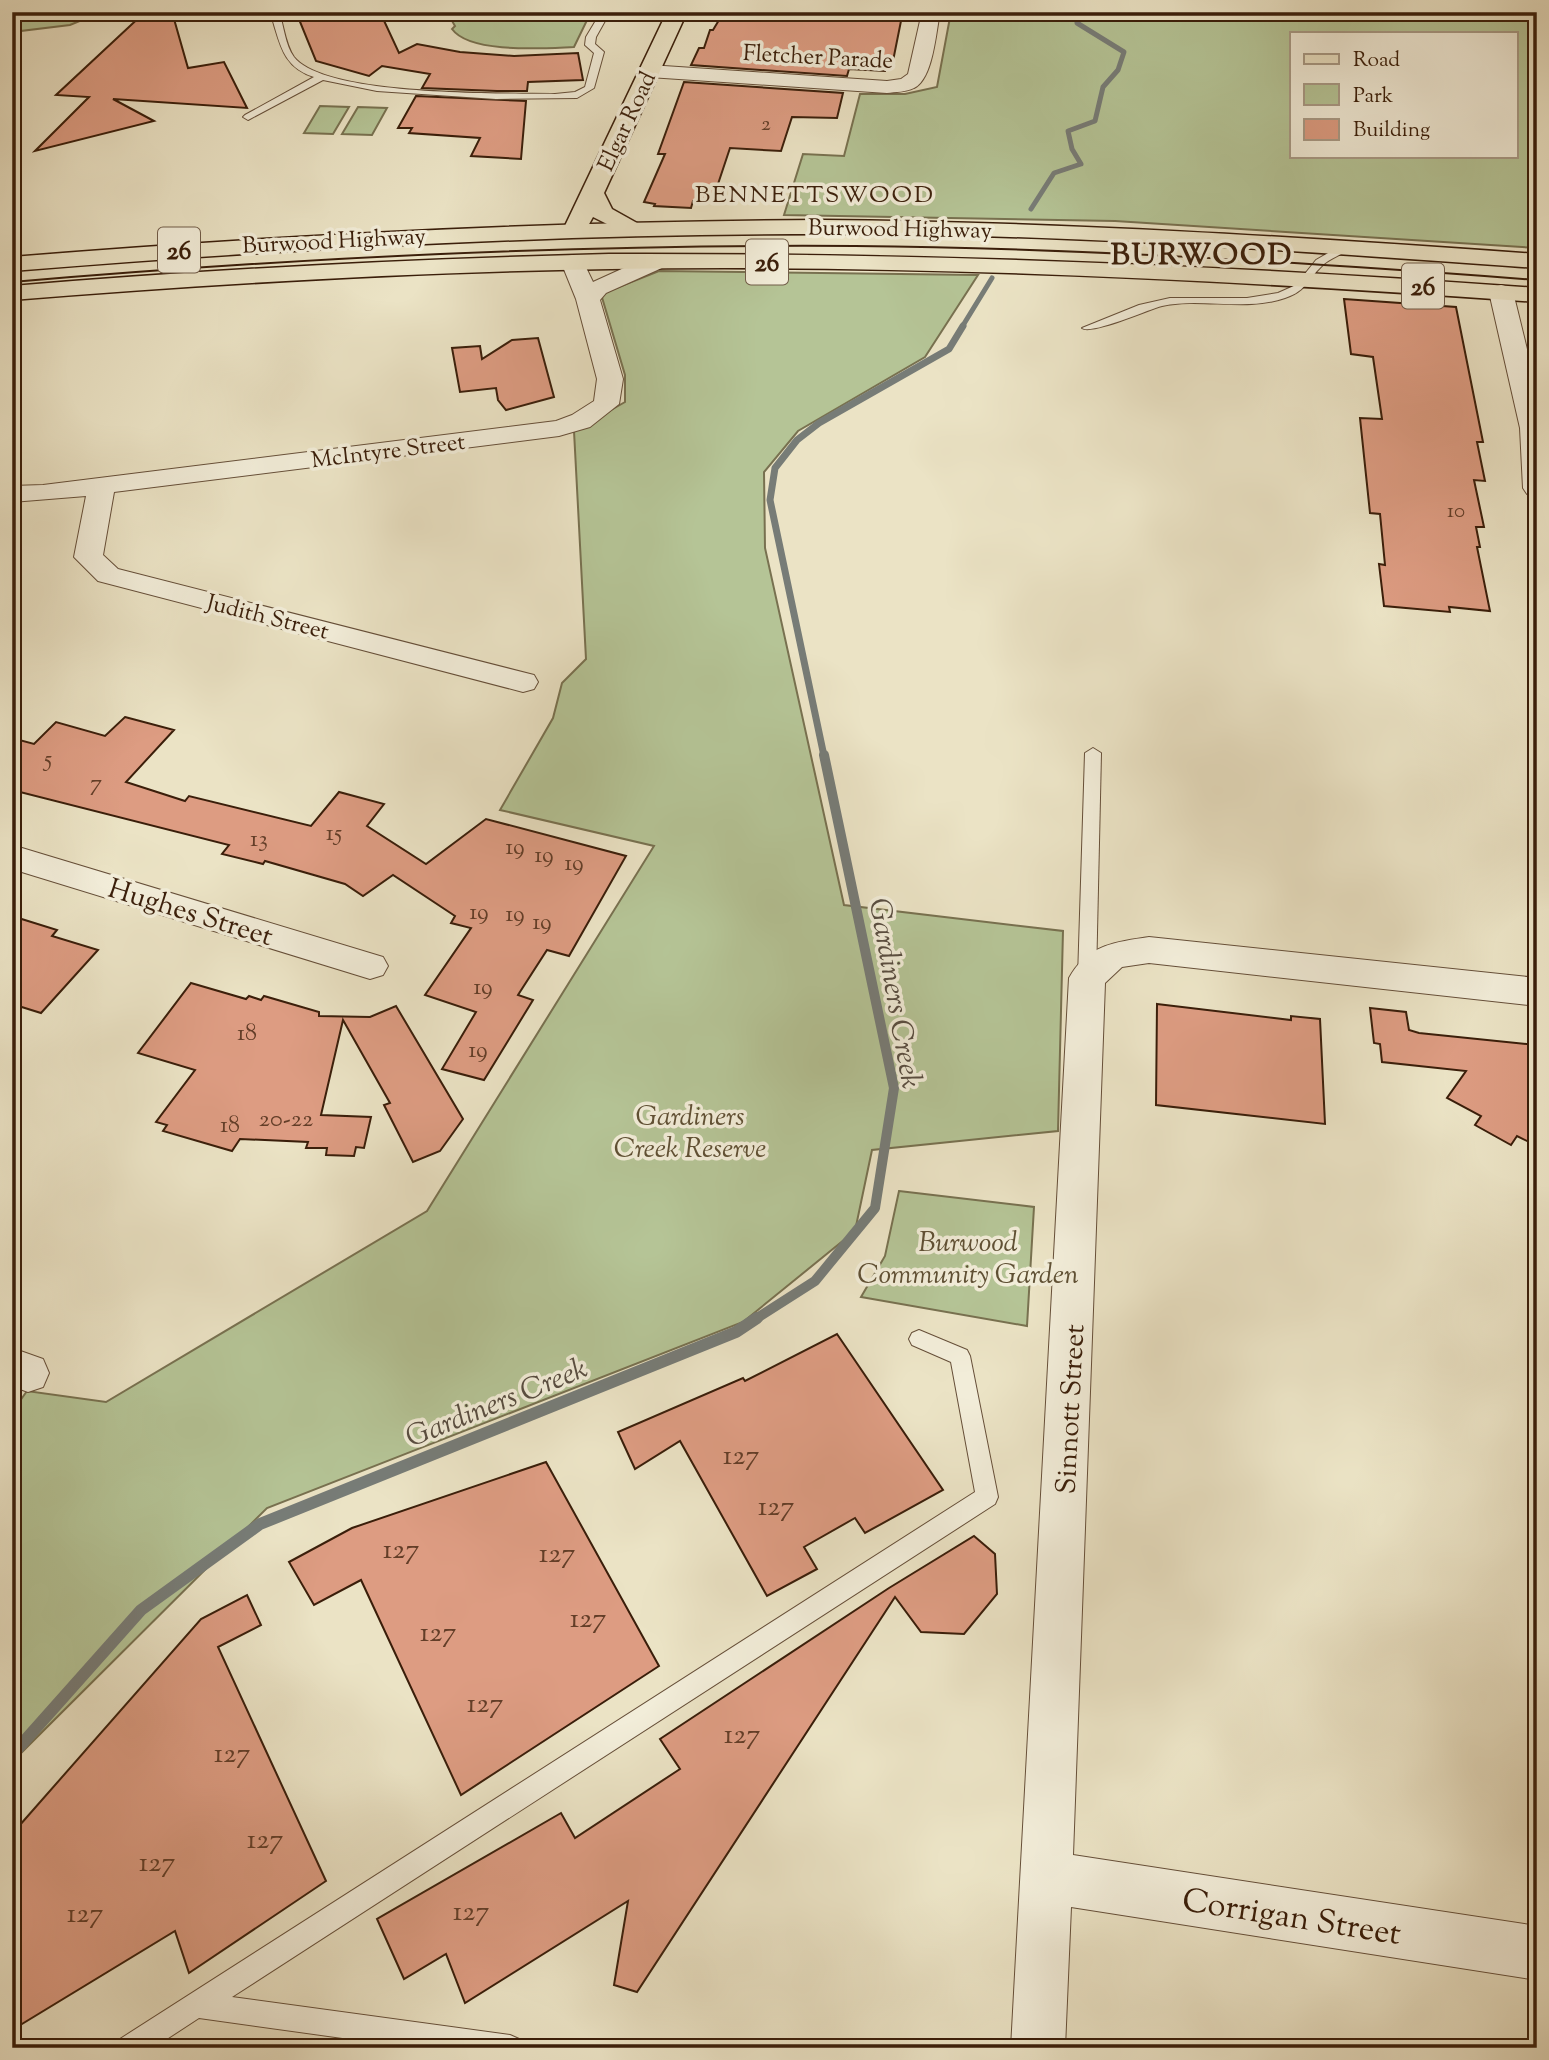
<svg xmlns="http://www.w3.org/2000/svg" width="1549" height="2060" viewBox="0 0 1549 2060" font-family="'Sorts Mill Goudy',serif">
<rect width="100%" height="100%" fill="#ebe3c5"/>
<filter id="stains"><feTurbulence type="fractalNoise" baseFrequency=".00286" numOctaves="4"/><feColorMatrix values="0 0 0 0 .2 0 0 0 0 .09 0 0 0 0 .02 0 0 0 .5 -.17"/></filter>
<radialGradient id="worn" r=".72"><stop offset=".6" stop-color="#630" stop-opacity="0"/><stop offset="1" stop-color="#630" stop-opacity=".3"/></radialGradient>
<g fill="#b5c496" stroke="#787150" stroke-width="2" fill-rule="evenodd">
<polygon points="12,12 82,12 82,20 70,25 12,32"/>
<path d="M447 12H591L574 47C545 48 470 54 452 29L455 26Z"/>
<path d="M951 12H1530L1537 35V248L1115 221 784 215 803 154 844 156 860 94H905L937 87ZM1292 33H1516V156H1292Z"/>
<polygon points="320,106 349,107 333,134 304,133"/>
<polygon points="358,107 387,108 372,135 342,134"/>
<polygon points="659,271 978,275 925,357 798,431 764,472 765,548 844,905 1063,931 1058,1131 872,1150 855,1231 743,1322 267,1508 12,1762 12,1412 27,1391 106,1402 427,1211 654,846 500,810 553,718 562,683 586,659 574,431 625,402 625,375 601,294"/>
<polygon points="899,1191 1034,1207 1027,1326 861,1297 885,1256"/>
</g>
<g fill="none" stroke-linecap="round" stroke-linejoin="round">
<g stroke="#777c77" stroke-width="5">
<polyline points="1031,209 1054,173 1081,164 1072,149 1068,131 1095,121 1103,87 1118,70 1124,52 1077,23 1077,12"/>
<polyline points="962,327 992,278"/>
</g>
<polyline stroke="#777c77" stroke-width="7" points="824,756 770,500 775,468 797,440 819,423 949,349 963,326"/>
<polyline stroke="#777c77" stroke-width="10" points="754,1320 815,1281 875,1208 894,1088 824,755"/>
<polyline stroke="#777c77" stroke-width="12" points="12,1755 141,1610 260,1524 736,1332 757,1318"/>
</g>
<g fill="#dd9c82" stroke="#3a1e0a" stroke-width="2">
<polygon points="145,12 172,12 188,68 224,62 247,108 113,99 154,121 35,151 89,97 56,95"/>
<polygon points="296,12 380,12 399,53 417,44 460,52 514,56 578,53 583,80 528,82 527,91 497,91 422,88 430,74 382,66 369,76 316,61"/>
<polygon points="793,12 887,12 886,15 902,16 892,66 886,66 885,71 849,69 847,76 691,65 699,48 704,48 710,30 713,30 722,15 765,18 766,15 792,16"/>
<polygon points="684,82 843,93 837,118 792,117 781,151 730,148 712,202 693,201 691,208 654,206 655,204 644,202 665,154 658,154"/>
<polygon points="416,96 526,101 521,159 471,156 480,138 409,133 412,128 398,128"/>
<polygon points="1344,299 1456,307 1483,442 1477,442 1485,481 1474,480 1484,527 1476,527 1480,547 1477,547 1490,611 1449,607 1450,612 1384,606 1379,564 1385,565 1380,514 1370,513 1360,418 1382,419 1373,357 1351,354"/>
<polygon points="538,338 554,397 506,410 498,400 496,388 460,392 452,348 480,346 482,359 512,340"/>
<polygon points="125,717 174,730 126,782 185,801 189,796 311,826 339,792 384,804 367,826 426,864 486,819 626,856 569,956 547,950 518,995 533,1000 484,1080 442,1069 476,1012 425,995 471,928 451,923 455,916 393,875 363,896 345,884 265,861 263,864 222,854 229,845 12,790 12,738 34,744 56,722 105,736"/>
<polygon points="12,916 57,930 52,936 98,950 41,1013 12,1004"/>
<polygon points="191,983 246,999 249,996 261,1000 264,996 319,1012 319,1016 370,1017 396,1006 463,1119 440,1151 413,1162 384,1105 390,1103 343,1020 321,1115 371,1117 364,1148 356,1147 354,1156 326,1155 327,1148 306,1148 308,1142 240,1139 232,1151 163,1131 167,1125 156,1122 195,1070 138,1053"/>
<polygon points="1157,1004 1291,1020 1291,1016 1320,1019 1325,1124 1156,1105"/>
<polygon points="1370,1008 1406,1012 1409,1030 1419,1033 1537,1045 1537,1146 1517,1136 1511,1145 1475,1125 1481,1116 1447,1098 1466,1071 1382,1062 1380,1044 1374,1043"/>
<polygon points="837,1334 943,1490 865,1533 855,1518 804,1547 817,1569 767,1596 680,1441 635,1469 618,1432 743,1378 745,1381"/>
<polygon points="546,1462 659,1666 461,1795 361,1580 314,1605 289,1562 352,1528"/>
<polygon points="974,1536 995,1554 997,1594 964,1634 921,1632 895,1597 637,1992 614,1985 628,1901 465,2003 446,1954 404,1979 377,1919 561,1813 575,1838 680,1769 660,1739 889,1588"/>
<polygon points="247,1595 261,1625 218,1647 326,1881 189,1973 175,1931 12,2030 12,1834 201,1619"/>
</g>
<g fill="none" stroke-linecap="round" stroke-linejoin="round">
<g stroke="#664f39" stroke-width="2">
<g id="lane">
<path d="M270 12H279C284 26 285 45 294 57 326 97 504 93 555 94L575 92 585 87 594 53 585 45 586 37 601 12H610L596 37 595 44 604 52 594 88 577 98 496 99 377 91 323 80 248 120 243 117 245 115 314 77C281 67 280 41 270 12Z"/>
<path d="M1342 245 1351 247C1344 254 1333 257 1324 264 1309 277 1307 291 1285 298 1245 312 1202 297 1162 306 1147 310 1091 335 1082 328L1139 305 1170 298H1247L1278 293 1296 285 1316 260Z"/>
<polygon points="1093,748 1101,753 1096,978 1093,983 1081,983 1078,978 1085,753"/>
<polygon points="919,1330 967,1350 970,1356 998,1497 995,1504 232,1997 510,2035 519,2039 523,2048 414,2048 199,2018 153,2048 116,2048 120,2039 975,1492 951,1362 912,1345 909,1339 912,1333"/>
</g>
</g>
<g stroke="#664f39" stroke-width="2">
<g id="street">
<path d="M922 12H940C936 32 933 79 914 88 907 92 895 92 887 93L649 77 642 75 639 71 642 67 649 65 887 81 901 79 908 74Z"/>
<polygon points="573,255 581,257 593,282 648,257 664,257 668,262 664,267 606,293 600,300 623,379 619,404 590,427 559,436 114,492 103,555 118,569 534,675 538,682 534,689 523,692 98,581 74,557 86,496 12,502 12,486 43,485 556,421 572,415 594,401 597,379 576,299 561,262 565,257"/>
<polygon points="1501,285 1509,287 1513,292 1537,390 1537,496 1527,494 1523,488 1520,428 1489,292 1493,287"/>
<polygon points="12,845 383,957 388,966 383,975 370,979 12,869"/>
<path d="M1149 937 1537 978V1006L1149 963 1122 967 1105 983 1073 1855 1537 1926V1980L1071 1907 1065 2048H1011L1069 978C1087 945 1115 942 1149 937Z"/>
<polygon points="12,1348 43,1359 49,1373 43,1387 28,1392 12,1386"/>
</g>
</g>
<g stroke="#3a1e0a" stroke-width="3">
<polygon id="primary" points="667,12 687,12 604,193 612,209 637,223 641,228 637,233 629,235 593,217 583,235 567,235 563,230"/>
</g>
<g stroke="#3a1e0a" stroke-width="3">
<g id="highway">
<path d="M823 220C1062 222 1299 237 1537 254V268C1338 254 1139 239 939 235 630 230 321 246 12 271V257C282 235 552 221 823 220Z"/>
<path d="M609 254C919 253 1228 265 1537 288V302C1228 280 919 264 610 269 410 272 211 284 12 300V286C211 269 410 259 609 254Z"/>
</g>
</g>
<use href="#lane" fill="#f2edd9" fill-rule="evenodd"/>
<use href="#street" fill="#f2edd9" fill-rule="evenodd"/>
<use href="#primary" fill="#ebe3c5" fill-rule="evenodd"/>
<use href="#highway" fill="#ebe3c5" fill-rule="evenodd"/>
<path stroke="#3a1e0a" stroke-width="2" d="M12 282C292 258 573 244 855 246 1083 248 1310 263 1537 280"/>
</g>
<g text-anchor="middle" stroke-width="7" stroke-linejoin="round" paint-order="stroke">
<g font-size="21" fill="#633e28">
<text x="766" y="130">2</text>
<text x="1456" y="517">10</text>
</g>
<g font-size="23" fill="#3a1e0a" stroke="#f2edd9">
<text transform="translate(818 56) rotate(3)" y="8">Fletcher Parade</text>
<text transform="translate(626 121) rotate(-65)" y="8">Elgar Road</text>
<text transform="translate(900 228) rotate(1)" y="8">Burwood Highway</text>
<text transform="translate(334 240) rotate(-3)" y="8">Burwood Highway</text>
<text transform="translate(388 450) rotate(-7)" y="8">McIntyre Street</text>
<text transform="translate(268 616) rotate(14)" y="8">Judith Street</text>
</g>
<g font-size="24" letter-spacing="2" fill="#3a1e0a" stroke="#f2edd9">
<text x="815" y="202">BENNETTSWOOD</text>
</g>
<g font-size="24" fill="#633e28">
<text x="48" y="766">5</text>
<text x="96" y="790">7</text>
<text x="334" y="840">15</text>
<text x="259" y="846">13</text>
<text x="515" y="854">19</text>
<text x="544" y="862">19</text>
<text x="574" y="870">19</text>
<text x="479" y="919">19</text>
<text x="515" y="921">19</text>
<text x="542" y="929">19</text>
<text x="483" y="994">19</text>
<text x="247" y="1040">18</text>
<text x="478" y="1057">19</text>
<text x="286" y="1126">20-22</text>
<text x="230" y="1132">18</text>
</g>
<g fill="#f2edd9" stroke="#715c48" stroke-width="2">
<rect x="158" y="227.5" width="42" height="45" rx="5"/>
<rect x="746" y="239.5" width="42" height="45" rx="5"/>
<rect x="1402" y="263.5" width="42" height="45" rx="5"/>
</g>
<g font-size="26" font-weight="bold" fill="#3a1e0a">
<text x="179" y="259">26</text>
<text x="767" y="271">26</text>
<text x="1423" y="295">26</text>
</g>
<g font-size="28" fill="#3a1e0a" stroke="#f2edd9">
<text transform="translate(191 911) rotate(17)" y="10">Hughes Street</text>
<text transform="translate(1069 1409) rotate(-87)" y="10">Sinnott Street</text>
</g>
<g font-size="28" font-style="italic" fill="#5f5034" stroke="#f2edd9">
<text x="690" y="1125">Gardiners<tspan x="690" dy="32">Creek Reserve</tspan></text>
<text x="968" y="1251">Burwood<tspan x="968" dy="32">Community Garden</tspan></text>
</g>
<g font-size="28" fill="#633e28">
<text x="741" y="1464">127</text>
<text x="776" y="1515">127</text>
<text x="401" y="1558">127</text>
<text x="557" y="1562">127</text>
<text x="588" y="1627">127</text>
<text x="438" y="1641">127</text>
<text x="485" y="1712">127</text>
<text x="742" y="1743">127</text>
<text x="232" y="1762">127</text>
<text x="265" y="1848">127</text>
<text x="157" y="1871">127</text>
<text x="471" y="1920">127</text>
<text x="85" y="1922">127</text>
</g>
<g font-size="30" font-weight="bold" letter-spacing="2" fill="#3a1e0a" stroke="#f2edd9">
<text x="1202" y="264">BURWOOD</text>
</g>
<g font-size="30" font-style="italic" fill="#584d41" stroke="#f2edd9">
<text transform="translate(896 993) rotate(80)" y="10">Gardiners Creek</text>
<text transform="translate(496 1402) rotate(-22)" y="10">Gardiners Creek</text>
</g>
<g font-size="33" fill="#3a1e0a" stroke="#f2edd9">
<text transform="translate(1292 1915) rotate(9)" y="12">Corrigan Street</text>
</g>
</g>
<rect width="1549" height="2060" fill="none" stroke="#ebe3c5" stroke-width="42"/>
<rect x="14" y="14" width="1521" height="2032" fill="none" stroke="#3a1e0a" stroke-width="3.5"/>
<rect x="21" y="21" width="1507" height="2018" fill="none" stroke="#3a1e0a" stroke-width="2"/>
<rect x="1290" y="32" width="228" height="126" fill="#f2edd9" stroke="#a89a86" stroke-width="2"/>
<rect x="1304" y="54" width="35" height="10" fill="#ebe3c5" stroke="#a89a86" stroke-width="2"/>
<text x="1353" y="66" font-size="21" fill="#3a1e0a">Road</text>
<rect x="1304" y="84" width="35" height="21" fill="#b5c496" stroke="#a89a86" stroke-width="2"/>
<text x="1353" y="102" font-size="21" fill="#3a1e0a">Park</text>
<rect x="1304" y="119" width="35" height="21" fill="#dd9c82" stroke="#a89a86" stroke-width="2"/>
<text x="1353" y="136" font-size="21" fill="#3a1e0a">Building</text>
<rect width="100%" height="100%" filter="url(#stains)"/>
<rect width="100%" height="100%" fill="url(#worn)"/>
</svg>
